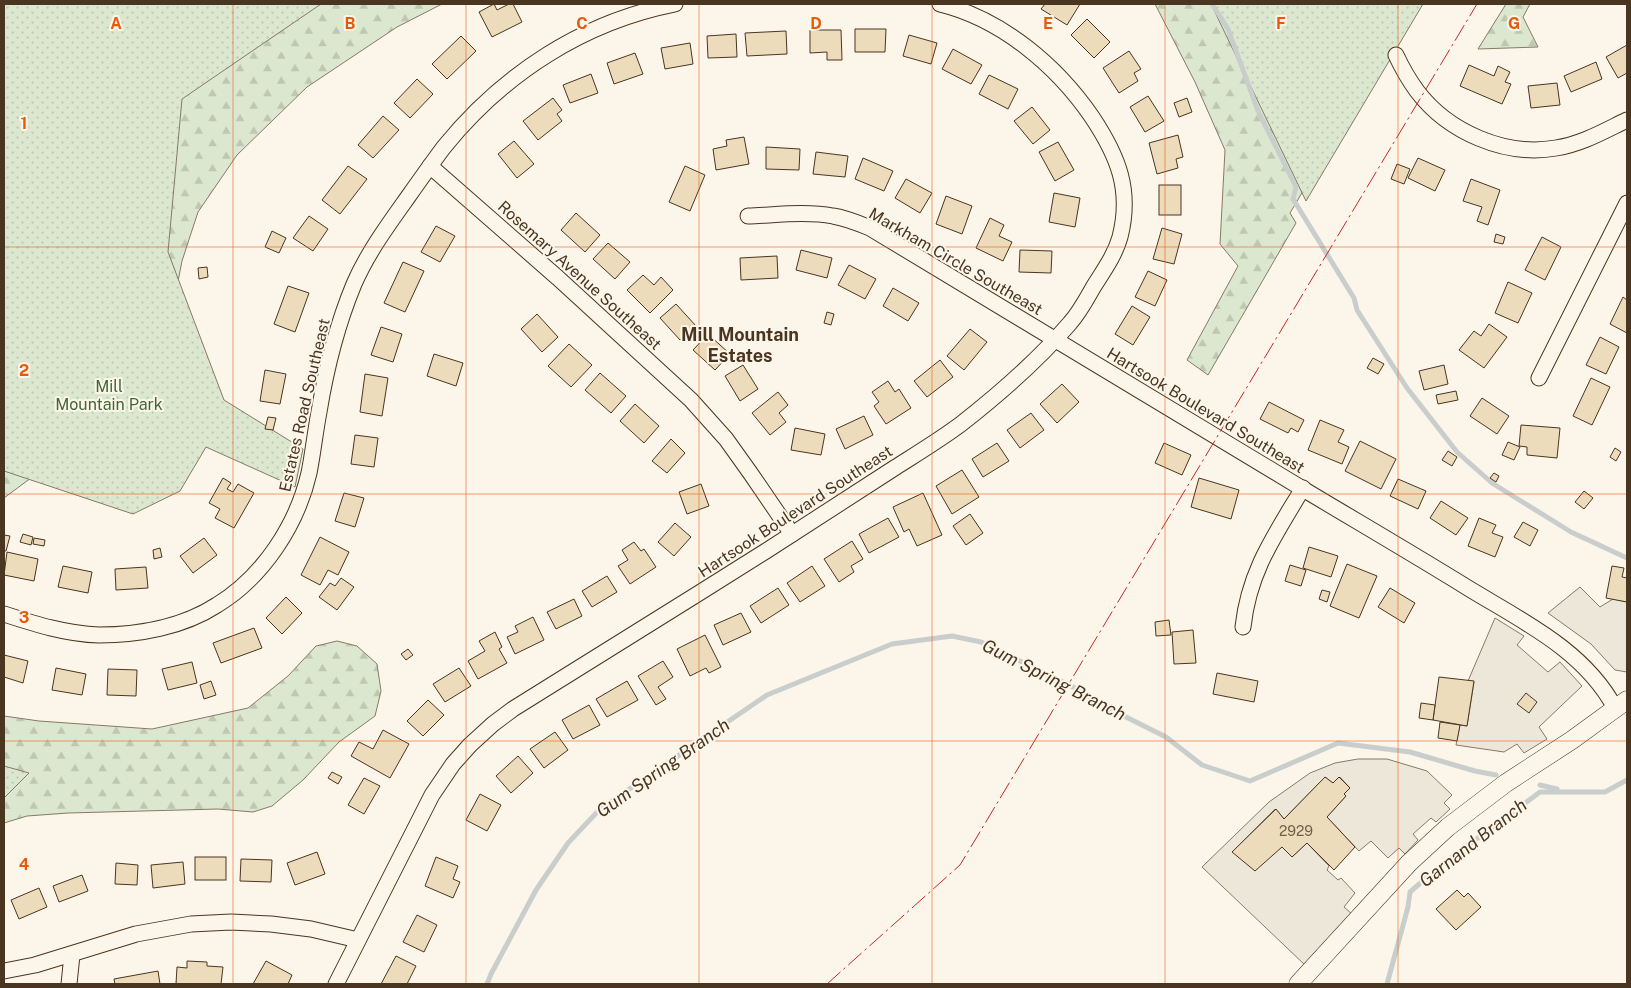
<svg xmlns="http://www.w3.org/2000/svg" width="1631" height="988" viewBox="0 0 1631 988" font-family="'Public Sans',sans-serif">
<defs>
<pattern id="forest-firs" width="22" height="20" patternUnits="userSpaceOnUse" patternTransform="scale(1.25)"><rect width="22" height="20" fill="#dce7d0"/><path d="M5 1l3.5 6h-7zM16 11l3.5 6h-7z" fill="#bec7b2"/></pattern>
<pattern id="park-dots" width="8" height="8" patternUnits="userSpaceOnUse" patternTransform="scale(1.25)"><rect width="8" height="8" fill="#dce7d0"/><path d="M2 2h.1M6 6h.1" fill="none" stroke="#bec7b2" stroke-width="1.8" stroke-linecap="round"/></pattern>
</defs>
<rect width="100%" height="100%" fill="#fbf6e9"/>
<g fill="url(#forest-firs)" stroke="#887966">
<polygon points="4,4 442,4 397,27 307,87 237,155 198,212 182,261 173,307 39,472 4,498"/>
<polygon points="1155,4 1414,4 1290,213 1296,223 1208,375 1187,360 1238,266 1220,244 1225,150 1195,82"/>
<polygon points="1506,4 1530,4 1523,17 1538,47 1478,49"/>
<polygon points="337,641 357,646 377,664 381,691 375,716 339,742 303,780 272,806 253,812 218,809 68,813 27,816 4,823 4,716 39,721 152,729 248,708 288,676 316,646"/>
</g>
<g fill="url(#park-dots)" stroke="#887966">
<polygon points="4,4 321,4 182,99 168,252 224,400 303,449 295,487 206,447 180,491 133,514 4,471"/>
<polygon points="1211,4 1423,4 1306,201"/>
<polygon points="4,766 29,773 4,798"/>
</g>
<g fill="#ede7d9" stroke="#887966">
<polygon points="1580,587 1600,607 1613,599 1627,602 1627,672 1615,670 1591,644 1548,613"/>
<polygon points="1495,618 1524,636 1517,645 1548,672 1560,662 1582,686 1539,727 1547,739 1524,753 1517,744 1504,752 1456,745 1460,725 1467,726 1474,682 1468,681"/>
<polygon points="1358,759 1387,759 1427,771 1452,795 1444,803 1450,809 1436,822 1431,818 1413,834 1418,840 1405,854 1399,848 1388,858 1371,841 1359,851 1327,817 1346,796 1344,794 1350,788 1340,777 1333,783 1325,777 1284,819 1275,809 1233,851 1282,847 1292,857 1307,843 1329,866 1327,870 1338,880 1341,878 1355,893 1344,907 1352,914 1306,966 1202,867 1269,802 1310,773 1335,763"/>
</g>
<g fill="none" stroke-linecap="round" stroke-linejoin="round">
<g stroke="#c9cecd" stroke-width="5">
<polyline points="1212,4 1228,29 1258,111 1296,187 1293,199 1354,298 1357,310 1407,388 1457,452 1492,483 1571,532 1627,558"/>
<polyline points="1540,785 1557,789"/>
<polyline points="487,984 491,974 536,890 568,843 600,809 767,695 892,644 952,636 981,642 1075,688 1110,709 1166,737 1202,765 1250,781 1338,743 1410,752 1475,771 1496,775"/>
<polyline points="1387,984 1408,907 1410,892 1440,866 1540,792 1605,792 1627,780"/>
</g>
</g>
<g fill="#ecdcbc" stroke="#4a3520">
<polygon points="494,4 497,10 509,4 513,4 522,22 492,37 479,12"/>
<polygon points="1045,4 1080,4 1067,25 1041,9"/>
<polygon points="1087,19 1110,42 1094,58 1071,35"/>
<polygon points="855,29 886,29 885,52 855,52"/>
<polygon points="810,30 841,30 842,60 827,60 827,52 810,53"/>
<polygon points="786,31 787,54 747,56 745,33"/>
<polygon points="736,34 737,57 708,58 707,36"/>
<polygon points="909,35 937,43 931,64 903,56"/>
<polygon points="461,36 476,51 447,79 432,64"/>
<polygon points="690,43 693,64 665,69 661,48"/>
<polygon points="1627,45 1627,73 1618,78 1606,57"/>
<polygon points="953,49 982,65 971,84 942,69"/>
<polygon points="1129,51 1141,69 1134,73 1138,81 1119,93 1103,68"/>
<polygon points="635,53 643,74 614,84 607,63"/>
<polygon points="1596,62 1602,79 1571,92 1564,76"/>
<polygon points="1469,65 1494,76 1498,66 1510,72 1505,82 1511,84 1502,104 1460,86"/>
<polygon points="591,74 598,93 570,103 563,85"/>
<polygon points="989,75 1018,89 1008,109 979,94"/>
<polygon points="417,79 433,94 410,118 394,103"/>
<polygon points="1557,83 1560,105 1531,108 1528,86"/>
<polygon points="1148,96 1164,121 1145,132 1130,107"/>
<polygon points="553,98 562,110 557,114 562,121 538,140 523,121"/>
<polygon points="1187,98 1192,112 1179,117 1174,103"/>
<polygon points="1032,107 1050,130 1033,144 1014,121"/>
<polygon points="383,116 399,130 373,158 358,145"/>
<polygon points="1178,135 1183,157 1176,159 1178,168 1157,174 1149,143"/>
<polygon points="744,137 749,164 716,170 713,149 727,146 726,140"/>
<polygon points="514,141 534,164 517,178 498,154"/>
<polygon points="1058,142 1074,170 1055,181 1039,152"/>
<polygon points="766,147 800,149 799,170 766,169"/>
<polygon points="816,152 848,156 845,177 813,174"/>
<polygon points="863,158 893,171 884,191 855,179"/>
<polygon points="1418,158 1445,170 1435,191 1408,178"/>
<polygon points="1397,164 1410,169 1404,184 1391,179"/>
<polygon points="348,166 367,179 340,214 322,200"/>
<polygon points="685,166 705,175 690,211 669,202"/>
<polygon points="906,179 932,193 920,213 895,198"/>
<polygon points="1471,179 1500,190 1488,225 1477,221 1482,207 1463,201"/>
<rect x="1159" y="185" width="22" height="30"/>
<polygon points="1054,193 1080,198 1075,227 1049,222"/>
<polygon points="946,196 972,206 962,234 936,224"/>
<polygon points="576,213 600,235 585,252 561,230"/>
<polygon points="309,216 328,229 313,251 293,238"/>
<polygon points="990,218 1004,225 999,236 1012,242 1003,261 976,248"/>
<polygon points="436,226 455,236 440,262 421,252"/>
<polygon points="1162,228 1182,234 1174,264 1153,259"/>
<polygon points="272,231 286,238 279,253 265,247"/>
<polygon points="1496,234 1505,237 1503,244 1494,242"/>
<polygon points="1542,237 1561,247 1545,280 1525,270"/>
<polygon points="608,243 630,262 615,279 593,259"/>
<polygon points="801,250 832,258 827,278 796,270"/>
<polygon points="1020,250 1052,251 1051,273 1019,272"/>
<polygon points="777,256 778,278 741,280 740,258"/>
<polygon points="403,262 424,271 405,312 384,303"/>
<polygon points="849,265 876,279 865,299 838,285"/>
<polygon points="207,267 208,277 199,279 198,268"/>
<polygon points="1148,271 1167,280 1155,306 1135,297"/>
<polygon points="643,275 654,285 661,277 673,290 650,313 627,290"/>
<polygon points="1508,282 1532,293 1518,323 1495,313"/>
<polygon points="288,286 309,293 295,332 274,324"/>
<polygon points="893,288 919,303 908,321 883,306"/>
<polygon points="1623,297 1627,300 1627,333 1610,324"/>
<polygon points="676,304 696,326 680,340 660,318"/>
<polygon points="1132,306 1150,317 1133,345 1115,334"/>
<polygon points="827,312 834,314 831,325 824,323"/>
<polygon points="537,314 558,337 542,352 521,329"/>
<polygon points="1489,324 1507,337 1484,368 1459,350 1474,331 1481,336"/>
<polygon points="381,327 402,334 393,362 371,355"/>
<polygon points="970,329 987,342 964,370 947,356"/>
<polygon points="708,334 730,354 715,370 693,350"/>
<polygon points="1600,337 1619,347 1606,374 1586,365"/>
<polygon points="569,344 592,365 571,387 548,366"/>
<polygon points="434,354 463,363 456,386 427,376"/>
<polygon points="1373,358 1384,364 1378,374 1367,368"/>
<polygon points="940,360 953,377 927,397 914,381"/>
<polygon points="743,365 758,389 740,401 725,376"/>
<polygon points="1444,365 1448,384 1424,390 1419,371"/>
<polygon points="265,370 286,374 280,404 260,401"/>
<polygon points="600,373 626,396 611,413 585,390"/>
<polygon points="365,374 388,378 382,416 360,412"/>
<polygon points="1591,378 1610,387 1592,425 1573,416"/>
<polygon points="888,381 895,392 899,389 911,408 886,424 874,406 879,402 872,392"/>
<polygon points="1062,384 1079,402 1057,423 1040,404"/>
<polygon points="1456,391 1458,400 1438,404 1436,395"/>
<polygon points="778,392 788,405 779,413 786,422 770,435 752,413"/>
<polygon points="1482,398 1509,416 1497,434 1470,416"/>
<polygon points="1269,402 1304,420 1298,432 1291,428 1288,433 1260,419"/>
<polygon points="635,404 659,426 644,443 620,421"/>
<polygon points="1031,413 1044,430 1020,448 1007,430"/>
<polygon points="864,416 873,435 845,449 836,429"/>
<polygon points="268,417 276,418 273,430 265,429"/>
<polygon points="1320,420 1344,430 1338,442 1349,447 1342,464 1308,450"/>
<polygon points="1521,425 1560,428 1557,458 1527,455 1527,447 1519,446"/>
<polygon points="795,428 825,434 821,455 791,450"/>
<polygon points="355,435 378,438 374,467 351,464"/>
<polygon points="671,439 685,453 667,473 652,461"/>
<polygon points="1360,441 1396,459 1381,489 1345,471"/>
<polygon points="1508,442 1520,447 1514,460 1502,455"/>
<polygon points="997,443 1009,461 983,477 972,459"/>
<polygon points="1164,443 1191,455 1182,475 1155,463"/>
<polygon points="1615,448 1621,452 1616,461 1610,457"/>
<polygon points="1448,451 1457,457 1452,466 1442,460"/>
<polygon points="962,470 979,497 952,514 936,486"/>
<polygon points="1494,473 1499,476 1496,482 1490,478"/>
<polygon points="223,478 231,483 227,489 233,492 238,484 254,493 234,528 215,518 220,509 209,503"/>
<polygon points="1199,478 1239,490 1231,519 1191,507"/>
<polygon points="1398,479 1426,491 1418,509 1390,496"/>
<polygon points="701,484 709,506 687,514 679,492"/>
<polygon points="1584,491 1593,498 1584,509 1575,502"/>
<polygon points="344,493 364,498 355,527 335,521"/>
<polygon points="923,493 942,535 917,546 909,529 904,532 893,507"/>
<polygon points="1441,501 1468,518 1456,535 1430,518"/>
<polygon points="970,514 983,533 966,545 953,526"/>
<polygon points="888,518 899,537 869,553 859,534"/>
<polygon points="1479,518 1496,525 1492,533 1503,537 1495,557 1468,546"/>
<polygon points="1523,522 1538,530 1530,546 1514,537"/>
<polygon points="675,523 691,537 674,556 658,542"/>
<polygon points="23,534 33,537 31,545 20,542"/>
<polygon points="4,535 10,536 6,551 4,551"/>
<polygon points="320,537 349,552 338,575 328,570 320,585 301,575"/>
<polygon points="34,538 45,540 44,546 33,544"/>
<polygon points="204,538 217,555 193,573 180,556"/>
<polygon points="852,541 863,559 851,566 854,572 839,582 824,559"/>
<polygon points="634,542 641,551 644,549 656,567 630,584 618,566 628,560 622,550"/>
<polygon points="1309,547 1338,556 1331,577 1303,568"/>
<polygon points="160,548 162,557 154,559 153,550"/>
<polygon points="7,552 38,559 34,581 4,575"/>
<polygon points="1347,564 1377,576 1359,618 1330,606"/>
<polygon points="1290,565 1306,570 1301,586 1285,581"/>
<polygon points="63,566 92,572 88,593 58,587"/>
<polygon points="812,566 825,586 800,602 787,583"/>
<polygon points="1612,566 1624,568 1622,577 1627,578 1627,602 1606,598"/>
<polygon points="146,567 148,588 116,590 115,569"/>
<polygon points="607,576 617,592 592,607 582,591"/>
<polygon points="341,578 354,587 337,610 319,597 330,583 335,586"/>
<polygon points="778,588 789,605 761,623 750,606"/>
<polygon points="1390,588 1415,603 1404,623 1378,607"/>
<polygon points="1322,590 1330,592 1327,602 1319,599"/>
<polygon points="286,597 302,613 282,634 266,618"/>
<polygon points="574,599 582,616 556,629 547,612"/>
<polygon points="741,613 751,632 723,645 714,625"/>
<polygon points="533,617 544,640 515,654 507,637 518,632 515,626"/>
<polygon points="1169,620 1171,635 1156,636 1155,622"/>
<polygon points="254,628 262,648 221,663 213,643"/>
<polygon points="1193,630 1196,663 1174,664 1172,632"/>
<polygon points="495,632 502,647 499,649 507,663 478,679 468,661 485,651 479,641"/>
<polygon points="705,635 721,667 709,673 706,668 690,676 677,649"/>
<polygon points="408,649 413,655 406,660 401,654"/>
<polygon points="4,655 28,661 23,683 4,677"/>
<polygon points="663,661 673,677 658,687 666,699 656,705 638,676"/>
<polygon points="192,662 197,683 168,690 162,669"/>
<polygon points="56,668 86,674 82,695 52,690"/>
<polygon points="459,668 471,686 445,702 433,684"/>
<polygon points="108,669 137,670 136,696 107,695"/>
<polygon points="1217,673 1258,681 1254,702 1213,694"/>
<polygon points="1439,677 1474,681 1467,726 1433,720"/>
<polygon points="211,681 216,695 204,699 200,685"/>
<polygon points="627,681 638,700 607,717 596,699"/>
<polygon points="1526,693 1537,702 1529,713 1517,704"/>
<polygon points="428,700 444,715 423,736 407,721"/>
<polygon points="1421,703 1435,705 1433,720 1419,718"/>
<polygon points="589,705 600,725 573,739 562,720"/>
<polygon points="1440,722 1460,725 1457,741 1438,738"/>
<polygon points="383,730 409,744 390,778 351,756 359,742 373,749"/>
<polygon points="555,732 568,750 544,768 530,749"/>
<polygon points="518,756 533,773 511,793 496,776"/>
<polygon points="332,772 342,777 338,784 328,778"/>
<polygon points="1325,777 1333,783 1339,777 1350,788 1344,794 1346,796 1327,817 1355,847 1334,870 1307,843 1292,857 1282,847 1255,871 1232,852 1276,809 1284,819"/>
<polygon points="364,778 380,786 364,814 348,805"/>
<polygon points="480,794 501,805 487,831 466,820"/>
<polygon points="317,852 325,874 295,885 287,863"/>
<rect x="195" y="857" width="31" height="23"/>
<polygon points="436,857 458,866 453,879 460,882 453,898 425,886"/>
<polygon points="241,859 272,860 271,882 240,881"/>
<polygon points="183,862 185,884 153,888 151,865"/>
<polygon points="116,863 138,865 137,885 115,884"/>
<polygon points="82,875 88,891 59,902 53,886"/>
<polygon points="39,888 47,907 19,919 11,900"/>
<polygon points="1457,890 1464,897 1468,893 1481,907 1456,930 1436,909"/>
<polygon points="417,915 437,925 424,952 403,942"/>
<polygon points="396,956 416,966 407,984 381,984"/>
<polygon points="187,961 207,962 207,966 223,967 221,984 176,984 177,967 187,968"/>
<polygon points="266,961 292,975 288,984 253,984"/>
<polygon points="158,971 160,984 115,984 114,979"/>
</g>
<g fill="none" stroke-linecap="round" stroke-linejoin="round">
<g stroke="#4a3520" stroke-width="17">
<g id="minor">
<path d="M1396 55C1402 68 1409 80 1417 91 1448 132 1505 157 1556 148 1582 144 1604 131 1627 120"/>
<polyline points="430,166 558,278 691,400 726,439 751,474 792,534"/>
<path d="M748 216C776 215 806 211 833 216 846 218 858 223 870 228 1015 315 1159 402 1303 489 1358 522 1413 554 1468 588 1522 621 1584 650 1615 708"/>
<polyline points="1539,378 1627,203"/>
<path d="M4 614C35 624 66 634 99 635 139 635 183 627 217 605 263 577 297 525 309 473 313 453 315 433 319 412 326 369 337 325 354 284 368 252 388 225 408 197 420 180 432 163 444 147 503 74 583 22 675 4"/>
<path d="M1243 627C1249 571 1275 535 1303 488"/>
<polyline points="4,971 35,965 136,934 191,924 231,922 271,924 311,929 358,940"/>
<polyline points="69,984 72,955"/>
<path d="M336 984 432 795 453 764 470 745 493 724 513 709C598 656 682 604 766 551 810 523 853 495 896 467 918 453 941 439 961 424 998 395 1040 358 1070 323 1080 312 1087 298 1094 286 1104 270 1115 255 1120 237 1132 190 1118 156 1092 117 1057 66 1002 19 940 4"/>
</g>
</g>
<g stroke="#4a3520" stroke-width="19">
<polyline id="tertiary" points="1298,984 1409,863 1448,827 1506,783 1572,740 1627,700"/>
</g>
<use href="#minor" stroke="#fbf6e9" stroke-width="15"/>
<use href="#tertiary" stroke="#fbf6e9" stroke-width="18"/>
<polyline stroke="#c62828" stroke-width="1" stroke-dasharray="18 4 2.5 4" stroke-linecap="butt" points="827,984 960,865 1477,4"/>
</g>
<path fill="none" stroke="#e8590c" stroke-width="1" stroke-opacity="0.55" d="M233 4V984M466 4V984M699 4V984M932 4V984M1165 4V984M1398 4V984M4 247H1627M4 494H1627M4 741H1627"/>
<g text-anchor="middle" stroke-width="4" stroke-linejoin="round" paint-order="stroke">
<g font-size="14" fill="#725f47">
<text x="1296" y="836">2929</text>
</g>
<g font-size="16" fill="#4a3520" stroke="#fbf6e9">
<text transform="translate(956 261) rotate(30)" y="6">Markham Circle Southeast</text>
<text transform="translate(580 275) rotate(42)" y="6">Rosemary Avenue Southeast</text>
<text transform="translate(304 405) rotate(-77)" y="6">Estates Road Southeast</text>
<text transform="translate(1206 410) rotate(31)" y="6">Hartsook Boulevard Southeast</text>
<text transform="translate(795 511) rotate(-33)" y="6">Hartsook Boulevard Southeast</text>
</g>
<g font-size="16" fill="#436837" stroke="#fbf6e9">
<text x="109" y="392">Mill<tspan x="109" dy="18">Mountain Park</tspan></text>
</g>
<g font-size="18" font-weight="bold" fill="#4a3520" stroke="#fbf6e9">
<text x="740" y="341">Mill Mountain<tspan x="740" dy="21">Estates</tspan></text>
</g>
<g font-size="18" font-style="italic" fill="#4a3520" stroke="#fbf6e9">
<text transform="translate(1054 680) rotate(27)" y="6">Gum Spring Branch</text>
<text transform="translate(663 768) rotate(-35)" y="6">Gum Spring Branch</text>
<text transform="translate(1473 843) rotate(-38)" y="6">Garnand Branch</text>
</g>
</g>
<g font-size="16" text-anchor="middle" font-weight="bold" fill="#e8590c" stroke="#fbf6e9" stroke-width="4" stroke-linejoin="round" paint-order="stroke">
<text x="116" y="29">A</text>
<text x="350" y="29">B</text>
<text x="582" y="29">C</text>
<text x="816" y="29">D</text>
<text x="1048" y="29">E</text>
<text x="1281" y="29">F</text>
<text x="1514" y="29">G</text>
<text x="24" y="129">1</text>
<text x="24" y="376">2</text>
<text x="24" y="623">3</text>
<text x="24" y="870">4</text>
</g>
<rect width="1631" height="988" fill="none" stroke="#4a3520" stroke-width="10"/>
</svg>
